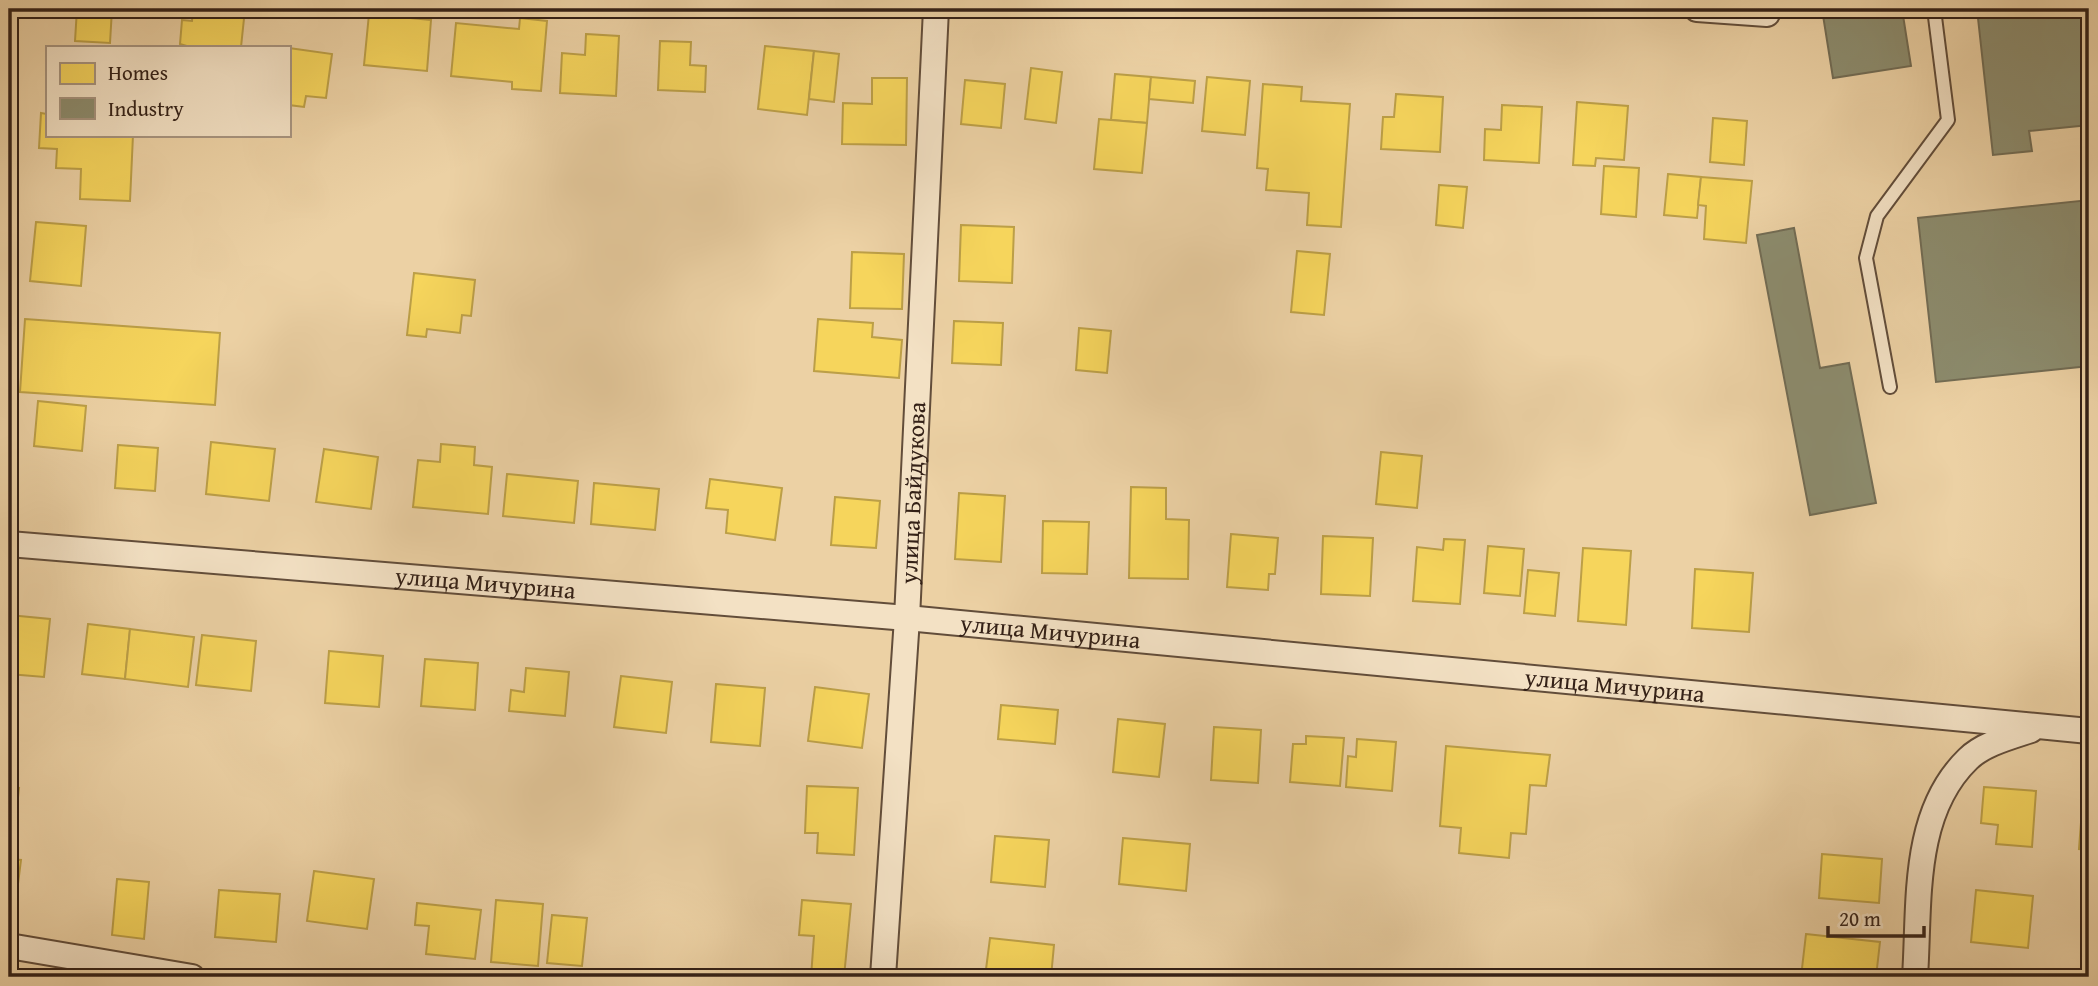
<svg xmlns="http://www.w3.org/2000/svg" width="2098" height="986" viewBox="0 0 2098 986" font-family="'Gentium Book Plus',serif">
<rect width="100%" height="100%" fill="#ecd1a4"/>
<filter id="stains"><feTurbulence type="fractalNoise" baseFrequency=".00286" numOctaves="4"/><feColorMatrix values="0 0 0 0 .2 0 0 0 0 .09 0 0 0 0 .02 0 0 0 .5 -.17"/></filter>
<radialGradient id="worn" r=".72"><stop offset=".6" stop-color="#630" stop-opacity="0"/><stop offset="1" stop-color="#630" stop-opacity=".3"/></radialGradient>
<g fill="#f6d55c" stroke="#bc9f47" stroke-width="2">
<polygon points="77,9 112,9 110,43 75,41"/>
<polygon points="193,9 245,9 241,47 190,47 180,44 182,20 192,21"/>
<polygon points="369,14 431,20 427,71 364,65"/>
<polygon points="520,18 547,21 541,91 512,89 512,82 451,76 456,23 519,29"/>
<polygon points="586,34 619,36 616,96 560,93 562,53 585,55"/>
<polygon points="660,41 691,42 690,65 706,66 705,92 658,90"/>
<polygon points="765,46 814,51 807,115 758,109"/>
<polygon points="289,48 332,54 326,98 306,96 304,107 289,105"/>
<polygon points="814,51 839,54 834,102 809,99"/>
<polygon points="1031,68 1062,72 1056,123 1025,119"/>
<polygon points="1115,74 1151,77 1147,123 1111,120"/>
<polygon points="1151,77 1195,81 1193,103 1149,99"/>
<polygon points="1207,77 1250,81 1245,135 1202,131"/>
<polygon points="872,78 907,78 906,145 842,144 843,103 872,104"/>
<polygon points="965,80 1005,84 1001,128 961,124"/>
<polygon points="1263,84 1302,87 1301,101 1350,104 1341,227 1307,225 1309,193 1266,190 1268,169 1257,168"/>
<polygon points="1396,94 1443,97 1440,152 1381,149 1383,117 1394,117"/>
<polygon points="1577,102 1628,106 1624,160 1596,158 1595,166 1573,165"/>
<polygon points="1502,105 1542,107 1539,163 1484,160 1485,129 1501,130"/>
<polygon points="41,113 47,114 47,135 133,135 130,201 80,199 81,169 56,168 57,149 39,148"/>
<polygon points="1713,118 1747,121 1744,165 1710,162"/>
<polygon points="1099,119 1147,123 1142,173 1094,169"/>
<polygon points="1604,166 1639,168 1636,217 1601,214"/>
<polygon points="1668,174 1701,177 1697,218 1664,215"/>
<polygon points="1701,177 1752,181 1746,243 1704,239 1706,206 1698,205"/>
<polygon points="1439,185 1467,187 1463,228 1436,225"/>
<polygon points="36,222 86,226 81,286 30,281"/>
<polygon points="961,225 1014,227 1012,283 959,281"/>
<polygon points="1297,251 1330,254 1324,315 1291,312"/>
<polygon points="852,252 904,254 902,309 850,308"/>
<polygon points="414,273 475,280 471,316 462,315 460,333 427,329 426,337 407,335"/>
<polygon points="25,319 220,333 215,405 20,392"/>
<polygon points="818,319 873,323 872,337 902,340 899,378 814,371"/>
<polygon points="954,321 1003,323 1001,365 952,363"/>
<polygon points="1079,328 1111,331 1107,373 1076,370"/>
<polygon points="38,401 86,406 82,451 34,446"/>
<polygon points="211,442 275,449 269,501 206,494"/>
<polygon points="441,444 475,447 474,465 492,467 488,514 413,507 418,460 440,462"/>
<polygon points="118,445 158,448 155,491 115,488"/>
<polygon points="324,449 378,457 371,509 316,502"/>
<polygon points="1381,452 1422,456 1417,508 1376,504"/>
<polygon points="507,474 578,481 574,523 503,516"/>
<polygon points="710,479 782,488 775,540 726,533 728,510 706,508"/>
<polygon points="594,483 659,489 655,530 591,524"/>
<polygon points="1131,487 1166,488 1166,519 1189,520 1188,579 1129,578"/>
<polygon points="959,493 1005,496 1001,562 955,559"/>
<polygon points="835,497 880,501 876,548 831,545"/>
<polygon points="1043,521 1089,522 1087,574 1042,573"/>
<polygon points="1231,534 1278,538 1275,574 1269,574 1268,590 1227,587"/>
<polygon points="1323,536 1373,538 1370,596 1321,594"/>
<polygon points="1444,539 1465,540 1460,604 1413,601 1417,547 1443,550"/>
<polygon points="1488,546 1524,549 1520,596 1484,593"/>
<polygon points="1583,548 1631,551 1626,625 1578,621"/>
<polygon points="1695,569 1753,573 1749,632 1692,628"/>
<polygon points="1528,570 1559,573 1555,616 1524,613"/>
<polygon points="9,615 50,619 44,677 9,674"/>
<polygon points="88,624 130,629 125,679 82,674"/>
<polygon points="130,629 194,637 188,687 125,679"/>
<polygon points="202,635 256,641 251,691 196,685"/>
<polygon points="329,651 383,656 379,707 325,703"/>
<polygon points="425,659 478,663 475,710 421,706"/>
<polygon points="526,668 569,672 565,716 509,711 511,690 524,692"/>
<polygon points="621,676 672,682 666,733 614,727"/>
<polygon points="716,684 765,688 760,746 711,742"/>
<polygon points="815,687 869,694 862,748 808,741"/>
<polygon points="1001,705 1058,710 1055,744 998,739"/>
<polygon points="1118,719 1165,724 1159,777 1113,772"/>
<polygon points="1214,727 1261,730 1258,783 1211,780"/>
<polygon points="1306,736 1344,738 1340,786 1290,782 1293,744 1306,744"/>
<polygon points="1357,739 1396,742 1392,791 1346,787 1348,756 1356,757"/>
<polygon points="1446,746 1550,755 1546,786 1530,785 1526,834 1511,833 1509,858 1459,853 1461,828 1440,826"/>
<polygon points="807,786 858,788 854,855 817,853 818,833 805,833"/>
<polygon points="9,787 19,788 14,834 9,833"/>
<polygon points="1984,787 2036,791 2032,847 1996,844 1998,825 1981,823"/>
<polygon points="2083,796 2089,796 2089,850 2079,849"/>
<polygon points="995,836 1049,840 1045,887 991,882"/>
<polygon points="1123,838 1190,844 1186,891 1119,884"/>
<polygon points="1822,854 1882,859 1879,903 1819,898"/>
<polygon points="9,859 21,860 12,932 9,931"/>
<polygon points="314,871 374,879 367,929 307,921"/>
<polygon points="117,879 149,882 144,939 112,935"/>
<polygon points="219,890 280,894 276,942 215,937"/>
<polygon points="1976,890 2033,896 2028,948 1971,942"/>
<polygon points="496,900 543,904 538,966 491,962"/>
<polygon points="802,900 851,904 844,977 811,977 814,936 799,935"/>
<polygon points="417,903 481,910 475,959 426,954 429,926 415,925"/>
<polygon points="552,915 587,918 582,966 547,963"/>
<polygon points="1806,934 1880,942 1876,977 1801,977"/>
<polygon points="990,938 1054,945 1051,977 985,977"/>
</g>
<g fill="#8c8c6e" stroke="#726c54" stroke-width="2">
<polygon points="1822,9 1902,9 1911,66 1833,78"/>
<polygon points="1977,9 2089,9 2089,125 2029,131 2032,151 1993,155"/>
<polygon points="2089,200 2089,366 1936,382 1918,218"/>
<polygon points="1794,228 1820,368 1849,363 1876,503 1810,515 1757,235"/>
</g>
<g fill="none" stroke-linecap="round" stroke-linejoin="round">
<g stroke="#624d3a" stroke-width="16">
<polyline id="lane" points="1890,387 1866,258 1877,216 1948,120 1934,9"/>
</g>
<g stroke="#624d3a" stroke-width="28">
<g id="street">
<polyline points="1697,9 1767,14"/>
<path id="s1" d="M9 544 907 618 2089 731"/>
<polyline points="9,946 192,977"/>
<path id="s2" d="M883 977 907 618 936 9"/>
<path d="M1915 977C1920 904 1911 814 1968 759 1983 744 2010 737 2031 730"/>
</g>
</g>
<use href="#lane" stroke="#f3e1c4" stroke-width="12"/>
<use href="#street" stroke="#f3e1c4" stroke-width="24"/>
</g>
<g text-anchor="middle" stroke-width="7" stroke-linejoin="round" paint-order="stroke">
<g font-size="24" fill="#342117" stroke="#f3e1c4">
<text dy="8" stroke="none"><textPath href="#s2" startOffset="485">улица Байдукова</textPath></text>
<text dy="8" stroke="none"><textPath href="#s1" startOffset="478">улица Мичурина</textPath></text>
<text dy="8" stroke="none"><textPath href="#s1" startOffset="1045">улица Мичурина</textPath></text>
<text dy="8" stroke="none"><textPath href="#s1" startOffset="1612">улица Мичурина</textPath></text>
</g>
</g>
<rect width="2098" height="986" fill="none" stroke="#ecd1a4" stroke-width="35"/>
<rect x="10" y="10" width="2077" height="965" fill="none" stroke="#342117" stroke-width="3.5"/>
<rect x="18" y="18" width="2063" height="951" fill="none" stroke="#342117" stroke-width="2"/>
<rect x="46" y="46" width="245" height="91" fill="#f3e1c4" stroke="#a7947f" stroke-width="2"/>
<rect x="60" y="63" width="35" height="21" fill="#f6d55c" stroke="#a7947f" stroke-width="2"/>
<text x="108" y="80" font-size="21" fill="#342117">Homes</text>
<rect x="60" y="98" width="35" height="21" fill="#8c8c6e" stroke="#a7947f" stroke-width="2"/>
<text x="108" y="116" font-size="21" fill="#342117">Industry</text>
<path d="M1828 926v10h96v-10" fill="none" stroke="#342117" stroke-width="3.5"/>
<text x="1839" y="926" font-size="21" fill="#342117" stroke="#f3e1c4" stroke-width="5" paint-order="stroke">20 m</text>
<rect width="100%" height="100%" filter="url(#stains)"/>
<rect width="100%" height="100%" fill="url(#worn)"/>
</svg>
